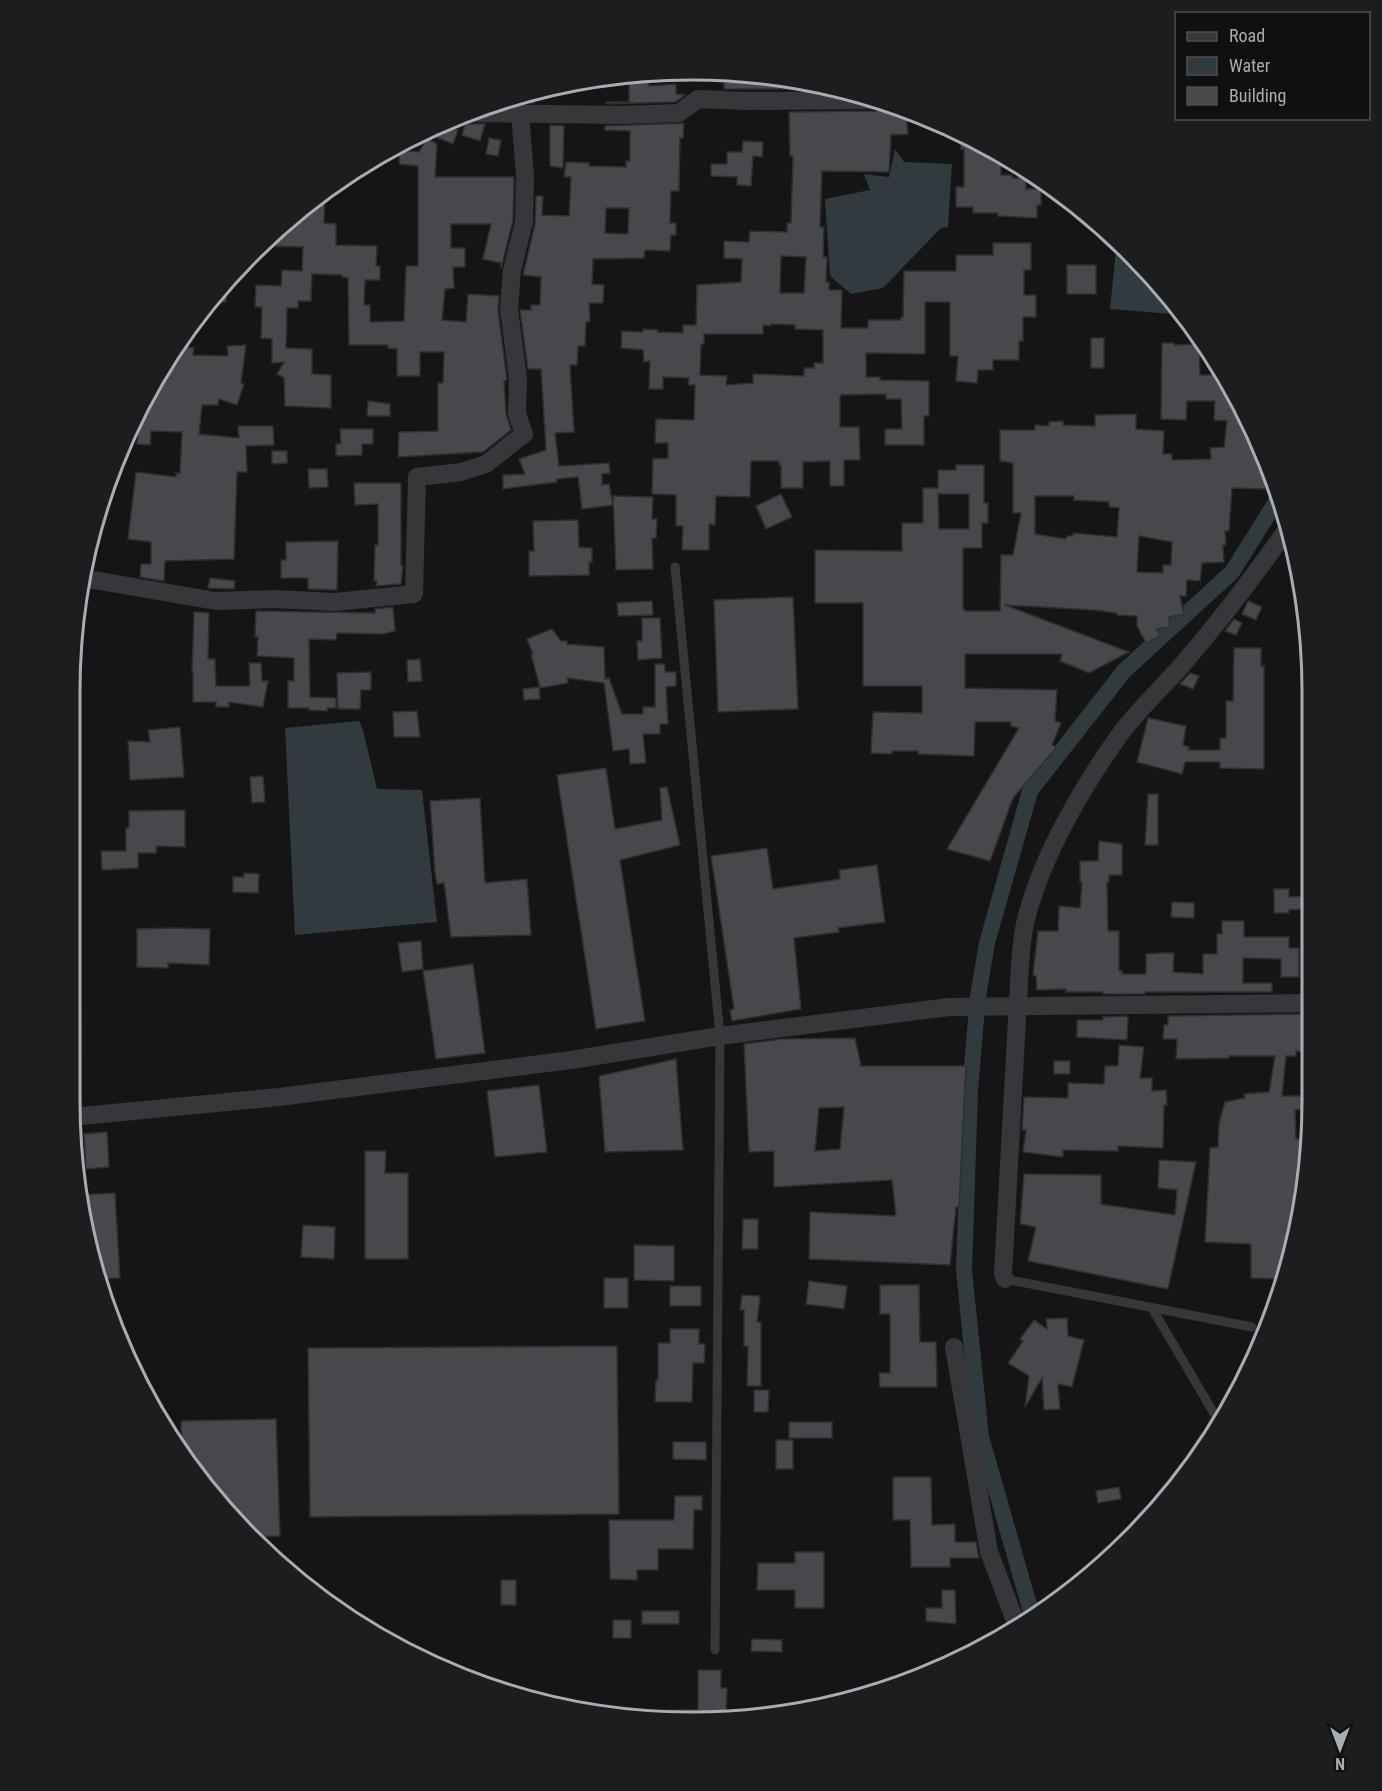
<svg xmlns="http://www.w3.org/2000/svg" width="1382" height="1791" viewBox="0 0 1382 1791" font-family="'Roboto Condensed',sans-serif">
<rect width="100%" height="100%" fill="#151516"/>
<g fill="#313a3f">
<polygon points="895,149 904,162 952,164 948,227 941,228 883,288 851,294 830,276 825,199 870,190 864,174 889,177"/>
<polygon points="1117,240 1131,251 1183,315 1110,309"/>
<polygon points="359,721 363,730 377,789 422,790 437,922 295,935 285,728"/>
</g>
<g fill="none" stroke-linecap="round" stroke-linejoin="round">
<polyline stroke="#313a3f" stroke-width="16" points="1033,1619 981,1437 964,1270 970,1090 978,996 987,943 1030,791 1124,671 1232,572 1281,494"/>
</g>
<g fill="#47484b" stroke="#2f2f32" stroke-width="1.5" fill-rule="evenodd">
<polygon points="746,74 791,79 792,87 831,87 839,89 724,89 724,82 746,81"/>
<polygon points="629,77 649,77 649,86 676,84 676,94 685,95 675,102 606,104 606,102 629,102"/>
<polygon points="534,92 534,103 500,102"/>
<path d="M885 107H889V113L906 112 908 134 891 135 889 172 822 171 820 227H824L823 257H827L826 282H829V290H842L841 328H868V320H901V317H903L904 271H956V255H993V243H1031V270H1024V295H1036V317H1023V341H1019V360H993V370H978L977 383 956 381 958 356H950V302H925V354L866 353V377H880V380L929 381V416H924V445H885V429H902L901 399H886V394L841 395 840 397V427H859L860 460H844V486H830V461L803 462V488H781V465H779V461H751L750 497 716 496 715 525 709 524V550H682L683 526H676V495L652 494 653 459 668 458V443H655L656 419 694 420 695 385H688L689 378 663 377V389H649L650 361 644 362 643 350 621 348 622 331 643 332V329L658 330V332L683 333V325H696L697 285 741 282 742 259 724 258V241L749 242 750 231 787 232V223H791L793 156H790L789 112 876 111ZM781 256 806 257 804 293H780ZM771 324 795 325V329L823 330V363H814V368H804V376L753 374V383L726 385 727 376 700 375 701 344H704V334H763V325L771 326Z"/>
<path d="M684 123 683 138H680L679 191H671L670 223H676V235H671L670 251 645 250 644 258 593 259 592 284 604 285 603 303H589L590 321 586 322 585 346H578L577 365H570L574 432 555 433 559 466 609 463 610 473 602 474V485L609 484 613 505 582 509 578 477 557 479V482L503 489V475L525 474 519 459 546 450 541 369H528L520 310H531V305H540L541 277 523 275 535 224 536 196H543L542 215 569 216 571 177H564L566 162 589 163V166L626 167V161H630V131L605 130V126ZM606 208H629L628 234 605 233Z"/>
<polygon points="465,124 485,124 480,141 462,135"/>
<polygon points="436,125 458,130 453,144 433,136"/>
<polygon points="550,125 564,126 563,168 550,166"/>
<polygon points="961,133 1001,155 1001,175 1012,175 1012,178 1026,178 1026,189 1041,189 1041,205 1037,205 1037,218 998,216 998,213 973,213 973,207 956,207 956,187 964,187 964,149 961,149"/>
<polygon points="427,138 437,144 435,177 514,177 513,220 501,269 501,263 483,259 491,224 451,224 451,248 465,248 465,267 453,267 454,288 445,289 442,320 466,322 468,294 499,296 498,310 507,380 504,381 506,414 511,430 483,452 398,457 399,432 438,431 438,383 443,383 444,352 420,352 420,376 397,376 397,349 388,348 388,345 349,345 348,278 342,277 342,275 312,274 311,301 298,301 298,308 287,308 286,348 312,349 312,374 331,375 331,408 285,406 284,378 277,374 284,362 272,363 272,339 261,338 262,307 255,307 256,285 281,286 282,270 302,271 303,247 260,246 281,224 325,189 324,223 336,224 336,245 377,246 376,266 380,266 380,280 365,280 364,305 370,305 370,322 404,321 406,266 418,266 418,166 399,164 400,150 419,152"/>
<polygon points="489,138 501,140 498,156 486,154"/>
<polygon points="743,141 763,142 762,157 753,156 751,186 737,185 737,177 711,176 711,164 727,164 727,152 742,152"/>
<rect x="1067" y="265" width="29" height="29"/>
<polygon points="227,281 226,302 207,302 217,292"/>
<rect x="1091" y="338" width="13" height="30"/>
<path d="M1162 343H1174V345L1199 344 1200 375H1223L1269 468 1265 489 1232 488 1229 531H1225L1226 545H1223L1224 562 1202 563 1200 581 1187 580 1186 596H1180L1184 614 1169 617 1170 627 1157 629 1160 636 1146 643 1137 626V616L1117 615V613L1093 610 1005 605 1129 652 1089 673 1060 661 1062 654H965V688L1057 690 1055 721 1061 723 1052 745 1057 747 1013 798 990 861 947 849 1019 728 1011 726V722H975L974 756 918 754V751H892V754L871 753 873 712 922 713V686H863V603H815V550L902 551V523H923V488H938V470H956V465H984V503H988V523H982V548H963V608L965 611H1000L1001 555H1013L1021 513H1013V463L1000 461V430H1035V425L1049 426V422L1063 421V425L1095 426V415L1136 414V429L1164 431 1163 454H1172V460L1211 459 1210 448 1224 447 1227 421 1214 420 1215 401H1187L1186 420 1161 419ZM938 494H969V529H939ZM1035 496H1074V500L1109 502V507L1119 508 1117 537 1073 533V536H1067L1066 539 1035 534ZM1139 536 1172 542 1171 565H1163V573L1137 572Z"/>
<polygon points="177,345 194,348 193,355 228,356 227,346 246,345 241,383 244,384 237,405 219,399 218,405 202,405 199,434 239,438 238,426 273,426 274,445 246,446 247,472 237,472 234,559 165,561 164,581 140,577 141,564 151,564 151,542 128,539 136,472 176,477 176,473 180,473 182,432 151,431 150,445 137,444 140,417 134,415"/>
<polygon points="368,401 390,404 390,416 367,416"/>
<polygon points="340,429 373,429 373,444 362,444 362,455 336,456 336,444 341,444"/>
<polygon points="272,451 287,451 287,463 272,464"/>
<polygon points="308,469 327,469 328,487 309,488"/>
<polygon points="354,483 401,483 401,565 403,565 401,584 376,586 377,581 374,581 375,545 378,545 378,504 355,505"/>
<polygon points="781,494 792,517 766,529 756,506"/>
<polygon points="613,496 653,497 652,519 657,519 656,538 652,538 653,569 616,570"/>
<polygon points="578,520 579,547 592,548 592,562 589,562 589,575 529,576 529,551 534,551 533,521"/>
<polygon points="338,541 337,590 308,589 308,578 281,578 281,560 286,560 286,542"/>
<polygon points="210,578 235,581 234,589 208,588"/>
<polygon points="793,597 798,709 718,712 714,600"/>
<polygon points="652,601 653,615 618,616 617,603"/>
<polygon points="1248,601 1262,607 1256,620 1242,614"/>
<polygon points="393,607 395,631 383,634 337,633 336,640 309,639 310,697 336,698 336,708 327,708 327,711 309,710 309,708 288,708 288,681 294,681 294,658 257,656 258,637 255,637 256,611 375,613 375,609"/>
<polygon points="194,612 209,613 208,659 215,659 216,686 250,686 249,663 261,663 262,681 268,681 263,707 229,702 229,707 216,707 216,702 193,702 193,673 192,673"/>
<polygon points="642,618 660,618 662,658 638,660 637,641 642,641"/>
<polygon points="1234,619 1242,623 1236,635 1225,631"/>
<polygon points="552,629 561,641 567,641 567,644 604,647 605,679 609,678 622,714 643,714 643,707 655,707 655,664 665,664 665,672 676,672 676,686 666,687 668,724 660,724 660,734 643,734 646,763 630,764 629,749 613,751 604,683 567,678 568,683 540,688 531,654 533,654 527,639"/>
<polygon points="1234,648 1261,648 1261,666 1264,666 1264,769 1220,768 1220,762 1185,762 1182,774 1137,762 1148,718 1186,726 1183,745 1189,747 1188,750 1220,750 1220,738 1226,738 1226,701 1233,701"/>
<polygon points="420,659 422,681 408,682 407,660"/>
<polygon points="371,672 371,690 361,690 360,709 338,709 337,673"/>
<polygon points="1190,673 1199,676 1193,689 1180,684"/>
<polygon points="539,687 540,699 524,700 523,689"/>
<polygon points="417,711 420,737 394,737 393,712"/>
<polygon points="180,727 184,777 130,780 128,741 150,742 148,730"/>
<polygon points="606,768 615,829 662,820 660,788 667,787 680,845 620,860 645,1021 596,1029 557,775"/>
<polygon points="263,776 265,802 252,803 250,777"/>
<polygon points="1148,794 1158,794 1158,845 1145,845"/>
<polygon points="480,798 485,883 527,879 531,935 451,937 444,883 437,884 435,873 430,801"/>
<polygon points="185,810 185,847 157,846 156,853 138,853 138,868 102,870 101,851 126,851 126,828 129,828 129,811"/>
<polygon points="1099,841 1122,844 1122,875 1109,875 1109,882 1107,882 1108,931 1119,931 1119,971 1122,971 1122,974 1146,974 1146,954 1159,953 1174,953 1173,972 1203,974 1203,954 1217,954 1217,934 1222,934 1222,921 1244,921 1244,937 1289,937 1289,948 1299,948 1299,977 1281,977 1281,959 1243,958 1243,983 1272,983 1272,992 1145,992 1145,994 1103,994 1103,992 1066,992 1066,989 1037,990 1036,976 1033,975 1038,931 1058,931 1059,906 1080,908 1082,882 1080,882 1080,861 1098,861"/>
<polygon points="767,848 773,889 840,879 839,870 877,865 885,922 838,928 839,932 794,938 801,1009 732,1021 730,1010 734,1009 711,856"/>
<polygon points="244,873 259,874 258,893 233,892 233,877 244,877"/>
<polygon points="1274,889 1289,889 1289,897 1308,896 1308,909 1289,910 1289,913 1274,913"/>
<polygon points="1172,902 1194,903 1194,918 1171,917"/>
<polygon points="173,928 210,929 209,965 168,963 168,968 137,967 137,929"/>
<polygon points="421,941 423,969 402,972 398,943"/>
<polygon points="473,964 485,1053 436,1059 423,971"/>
<polygon points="1308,1014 1308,1052 1296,1051 1296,1056 1286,1056 1282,1096 1308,1096 1308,1109 1295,1110 1296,1139 1301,1139 1301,1149 1308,1149 1308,1182 1282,1279 1251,1278 1251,1244 1205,1242 1210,1148 1218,1147 1219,1123 1225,1102 1245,1098 1244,1094 1269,1092 1275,1056 1229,1056 1229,1058 1176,1059 1177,1039 1163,1039 1164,1025 1168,1025 1168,1016"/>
<polygon points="1128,1016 1127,1040 1077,1037 1077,1020 1103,1020 1103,1017"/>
<path d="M855 1038 861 1066H966L959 1207H956L950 1265 809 1259 810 1212 896 1216 892 1180 774 1187V1151L749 1152 744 1044 782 1039ZM844 1107 840 1149 815 1151 819 1108Z"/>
<polygon points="1119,1045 1144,1047 1140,1078 1152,1078 1152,1091 1166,1090 1167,1105 1164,1105 1163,1148 1118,1146 1118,1151 1063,1150 1063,1157 1023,1152 1026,1130 1022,1130 1024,1097 1068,1098 1068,1083 1104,1084 1105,1066 1118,1066"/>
<polygon points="676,1059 683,1150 605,1152 599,1076"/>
<rect x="1054" y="1061" width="16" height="13"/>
<polygon points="539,1085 547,1152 495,1157 487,1091"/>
<polygon points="107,1132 109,1167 86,1169 84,1134"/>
<polygon points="365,1151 386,1151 385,1173 408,1173 408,1259 365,1259"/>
<polygon points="1159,1160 1196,1162 1168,1289 1028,1261 1036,1227 1020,1224 1024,1174 1101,1175 1101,1204 1175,1215 1177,1190 1158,1188"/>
<polygon points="115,1193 120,1278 98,1279 90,1261 82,1195"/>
<polygon points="743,1219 758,1219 758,1249 742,1249"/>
<polygon points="303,1225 335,1227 334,1259 301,1257"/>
<polygon points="634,1245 674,1246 674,1281 634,1280"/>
<rect x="604" y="1278" width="24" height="30"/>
<polygon points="809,1281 847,1286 844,1309 806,1304"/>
<polygon points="880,1285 919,1285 920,1342 936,1342 937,1387 880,1387 879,1373 890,1373 890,1314 880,1314"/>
<rect x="670" y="1286" width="31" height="20"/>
<polygon points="742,1295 760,1296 757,1322 761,1322 761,1386 747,1386 748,1346 744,1346 744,1310 740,1310"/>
<polygon points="1067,1318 1068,1336 1084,1340 1072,1387 1058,1384 1060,1409 1044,1410 1042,1378 1025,1407 1029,1376 1008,1363 1023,1341 1020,1339 1034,1320 1047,1329 1046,1319"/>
<polygon points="670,1329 699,1329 699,1344 705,1344 704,1363 693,1363 692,1402 655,1402 656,1380 658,1380 658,1343 670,1343"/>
<polygon points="617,1346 619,1514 310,1517 308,1348"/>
<polygon points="754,1390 769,1390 768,1412 754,1412"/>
<polygon points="276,1419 280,1536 249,1537 182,1450 181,1421"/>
<rect x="789" y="1422" width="43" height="16"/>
<rect x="776" y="1440" width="17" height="29"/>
<polygon points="673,1442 706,1442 706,1460 673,1459"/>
<polygon points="893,1477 931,1477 932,1525 955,1524 955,1542 976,1542 979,1558 950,1558 950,1567 911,1567 910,1520 893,1520"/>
<polygon points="1119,1487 1121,1499 1098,1503 1096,1491"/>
<polygon points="675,1496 702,1496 702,1510 694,1510 693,1549 658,1549 658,1570 637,1570 637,1580 610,1579 609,1520 674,1520"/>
<polygon points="795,1552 824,1552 824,1608 795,1608 795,1590 757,1590 758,1563 795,1563"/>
<rect x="501" y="1580" width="15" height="25"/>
<polygon points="942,1590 955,1590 956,1624 926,1621 926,1608 942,1608"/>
<rect x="642" y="1611" width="37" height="13"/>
<rect x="613" y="1620" width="18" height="18"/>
<polygon points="752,1639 782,1640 782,1652 751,1651"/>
<polygon points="698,1670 721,1670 721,1688 727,1688 726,1717 691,1722 662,1718 663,1710 698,1710"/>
</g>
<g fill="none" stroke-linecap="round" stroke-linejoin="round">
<g stroke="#36373b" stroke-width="9">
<polyline points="675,567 720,1036 715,1650"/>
<polyline points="1005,1279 1252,1327"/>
<polyline points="1152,1308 1219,1422"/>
</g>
<g stroke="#36373b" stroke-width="18">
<polyline points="466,113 621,115 679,113 698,99 747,101 876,100"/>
<polyline points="82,578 216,601 274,599 335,602 414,594 417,477 461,472 486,464 524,434 517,414 518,379 509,309 512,270 524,222 525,176 520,113"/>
<polyline points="70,761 73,1117"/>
<polyline points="71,1117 279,1097 571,1060 720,1036 949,1007 1308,1003"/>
<path d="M1005 1279 1003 1274 1020 965C1021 951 1022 937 1025 924 1039 861 1083 785 1121 733 1139 709 1162 688 1182 665 1220 621 1255 575 1288 528"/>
<polyline points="954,1347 989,1552 1018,1628"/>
</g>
</g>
<path d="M0 0H1382V1791H0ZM691 80H691A611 611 0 0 1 1302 691V1101A611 611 0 0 1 691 1712H691A611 611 0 0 1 80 1101V691A611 611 0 0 1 691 80Z" fill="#1c1d1e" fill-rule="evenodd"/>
<path fill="none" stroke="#a8adb5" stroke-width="3" d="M691 80H691A611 611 0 0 1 1302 691V1101A611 611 0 0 1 691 1712H691A611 611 0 0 1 80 1101V691A611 611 0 0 1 691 80Z"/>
<rect x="1175" y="12" width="195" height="108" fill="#101011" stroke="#4d4f53" stroke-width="1.5"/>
<rect x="1187" y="32" width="30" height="9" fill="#36373b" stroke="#4d4f53" stroke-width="1.5"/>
<text x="1229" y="42" font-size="18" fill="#a8adb5">Road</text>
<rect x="1187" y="57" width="30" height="18" fill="#313a3f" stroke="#4d4f53" stroke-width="1.5"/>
<text x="1229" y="72" font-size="18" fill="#a8adb5">Water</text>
<rect x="1187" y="87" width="30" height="18" fill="#47484b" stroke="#4d4f53" stroke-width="1.5"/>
<text x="1229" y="102" font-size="18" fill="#a8adb5">Building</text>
<g transform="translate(1340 1749) rotate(180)" stroke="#101011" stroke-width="4.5" paint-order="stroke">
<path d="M0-4.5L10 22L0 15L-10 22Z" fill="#a8adb5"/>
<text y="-9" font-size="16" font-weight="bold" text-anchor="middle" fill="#a8adb5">N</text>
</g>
</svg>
